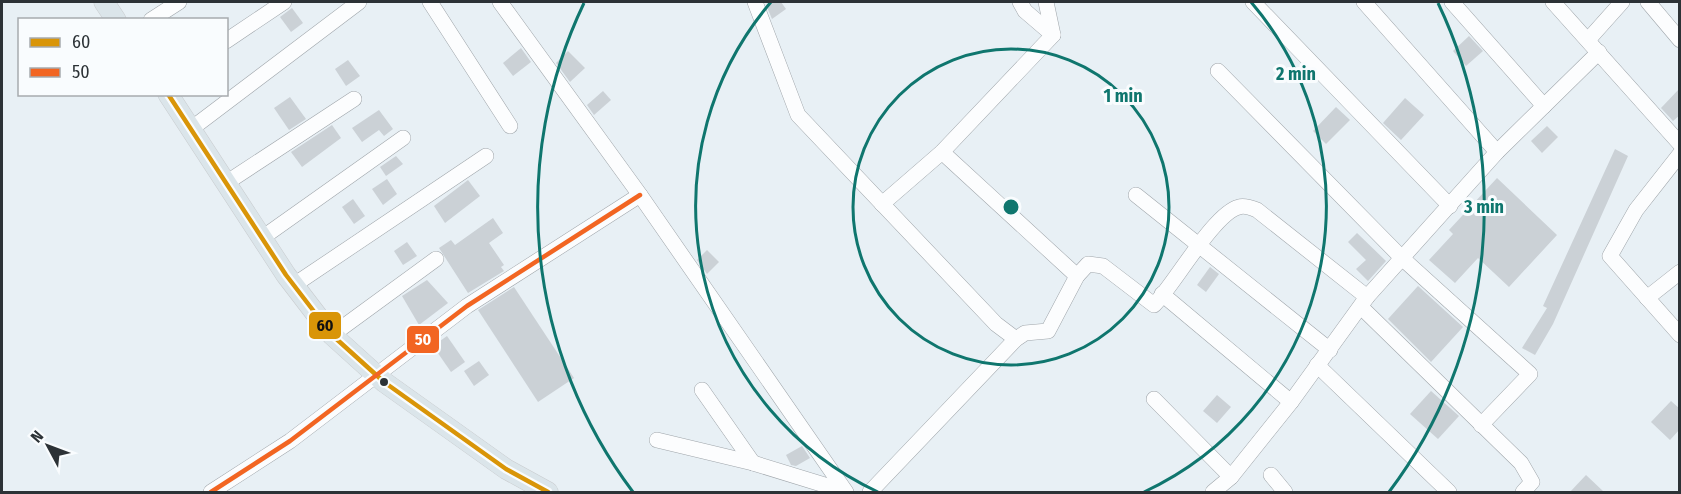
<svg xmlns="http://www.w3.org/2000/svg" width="1681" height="494" viewBox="0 0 1681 494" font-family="'Fira Sans Condensed',sans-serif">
<rect width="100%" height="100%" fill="#e8f0f5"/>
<g fill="#cbd1d6">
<polygon points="771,2 781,2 786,9 772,19 766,5"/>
<polygon points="292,8 303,23 291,32 280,17"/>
<polygon points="1469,36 1483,51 1466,66 1453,51"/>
<polygon points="521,48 531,62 513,76 503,63"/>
<polygon points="568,51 585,68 570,82 556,63"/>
<polygon points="348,60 360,76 346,86 335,69"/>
<polygon points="1680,88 1680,115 1673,121 1661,108"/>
<polygon points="603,91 611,100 594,115 587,105"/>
<polygon points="290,97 306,119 289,130 274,108"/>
<polygon points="1405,98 1424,115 1401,140 1383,123"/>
<polygon points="1336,107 1350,120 1326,144 1313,131"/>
<polygon points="379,110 393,129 384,136 379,130 362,142 352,128"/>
<polygon points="332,125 341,138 302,167 291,152"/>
<polygon points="1547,126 1558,137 1542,153 1531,141"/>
<polygon points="1615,149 1628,156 1553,324 1535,355 1522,348 1547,308 1543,306"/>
<polygon points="396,156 403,164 386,176 380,167"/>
<polygon points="1497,178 1557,235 1509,287 1478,258 1455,283 1429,260 1453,234 1449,230"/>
<polygon points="387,179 397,194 383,205 372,189"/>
<polygon points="468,180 480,196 445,223 434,206"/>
<polygon points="353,199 365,216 354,224 342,207"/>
<polygon points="493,218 503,233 489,243 504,265 501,267 504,271 468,293 439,248 451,240 455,245"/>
<polygon points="1357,233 1386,261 1368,281 1356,269 1366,260 1348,242"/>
<polygon points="407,242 417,256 403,265 394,251"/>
<polygon points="707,250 719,262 707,274 697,260"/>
<polygon points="1210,267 1219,274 1206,292 1197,285"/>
<polygon points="427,280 448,303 419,325 402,296"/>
<polygon points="1418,286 1463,327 1431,362 1388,319"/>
<polygon points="514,287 574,378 538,402 478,310"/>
<polygon points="447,336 465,362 451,372 433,346"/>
<polygon points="479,361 489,375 474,386 464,371"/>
<polygon points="1431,391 1459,416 1438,439 1410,414"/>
<polygon points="1217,395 1231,407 1217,423 1203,411"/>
<polygon points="1671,401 1680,409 1680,429 1670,440 1651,422"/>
<polygon points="802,446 810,458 796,466 791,465 786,455"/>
<polygon points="1586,475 1604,492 1570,492"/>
</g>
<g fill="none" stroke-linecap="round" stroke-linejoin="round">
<g stroke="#9fa5aa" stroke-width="16">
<g id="minor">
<polyline points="430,2 510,126"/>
<polyline points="500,2 640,195 846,492"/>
<polyline points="755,2 798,115 996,324 1016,339"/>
<polyline points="1020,2 1025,11 1053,35"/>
<polyline points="1253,2 1450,206"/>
<polyline points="1364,2 1497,152"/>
<polyline points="1452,2 1544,106"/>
<polyline points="1553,2 1680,144"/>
<polyline points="1648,2 1680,40"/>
<polyline points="151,20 179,2"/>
<polyline points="1588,40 1622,2"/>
<polyline points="226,41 284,2"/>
<polyline points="1218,71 1403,259 1530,374 1481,425"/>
<polyline points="191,129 359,2"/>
<polyline points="942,152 1053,35 1046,2"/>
<polyline points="1680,154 1636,210 1610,256 1680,335"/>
<polyline points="226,183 354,99"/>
<polyline points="1136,195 1330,350"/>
<polyline points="882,204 942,152 1077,276"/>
<polyline points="262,238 403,138"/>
<polyline points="294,285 486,156"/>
<polyline points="1162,294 1291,402"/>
<polyline points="1647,298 1680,272"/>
<polyline points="1361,307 1521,463 1532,482 1523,492"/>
<polyline points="332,335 436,259"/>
<polyline points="1317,365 1449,492"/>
<polyline points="702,390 753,463"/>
<polyline points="1154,399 1231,477"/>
<polyline points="657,440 753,463 844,491"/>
<polyline points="1271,475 1285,492"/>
<polyline points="211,492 290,441 467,306 640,195"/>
<path d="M870 492 1016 339 1025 333 1048 331 1077 276 1088 264 1103 266 1154 305C1174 285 1214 213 1239 207 1244 205 1252 208 1257 210L1367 297"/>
<polyline points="1213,492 1231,477 1291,402 1367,297 1497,152 1599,52"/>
</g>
</g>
<g stroke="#c9cccf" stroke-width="21">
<g id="major">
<polyline points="104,2 116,20"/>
<polyline points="168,94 286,275 332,335 384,382 506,469 548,492"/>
</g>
</g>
<use href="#minor" stroke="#fcfdfe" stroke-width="15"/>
<use href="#major" stroke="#dbe5ea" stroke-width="20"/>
<g stroke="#f9fcfe" stroke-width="9">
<polyline id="bus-1" points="168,94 286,275 332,335 384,382 506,469 548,492"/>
</g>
<g stroke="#f9fcfe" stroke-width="9">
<polyline id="bus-2" points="211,492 290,441 467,306 640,195"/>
</g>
<use href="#bus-1" stroke="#d99508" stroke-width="4.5"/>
<use href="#bus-2" stroke="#f26522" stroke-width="4.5"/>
</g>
<g fill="none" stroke="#0f766e" stroke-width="3">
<circle cx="1011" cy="207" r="158"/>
<path d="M878 492A315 315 0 0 1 771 2M1251 2A315 315 0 0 1 1144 492"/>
<path d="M633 492A473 473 0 0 1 584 3M1438 3A473 473 0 0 1 1389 492"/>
</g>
<circle fill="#2c3236" stroke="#f9fcfe" stroke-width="2" cx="384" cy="382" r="5"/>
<circle cx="1011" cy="207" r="9" fill="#0f766e" stroke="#f9fcfe" stroke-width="3"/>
<g font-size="18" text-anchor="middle" font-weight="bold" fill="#0f766e" stroke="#f9fcfe" stroke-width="6" stroke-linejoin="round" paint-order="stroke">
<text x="1296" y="80">2 min</text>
<text x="1123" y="102">1 min</text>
<text x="1484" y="213">3 min</text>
</g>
<g stroke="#f9fcfe" stroke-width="2">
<rect x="308" y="311" width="34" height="29" rx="6" fill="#d99508"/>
<rect x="406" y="325" width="34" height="29" rx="6" fill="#f26522"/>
</g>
<g font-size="16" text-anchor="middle" font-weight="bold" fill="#fff">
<text x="423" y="345">50</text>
</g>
<g font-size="16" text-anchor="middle" font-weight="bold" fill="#111">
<text x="325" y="331">60</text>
</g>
<rect width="1681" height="494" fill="none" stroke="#2c3236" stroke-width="6"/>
<rect x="18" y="18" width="210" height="78" fill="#f9fcfe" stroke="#a7abae" stroke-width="1.5"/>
<rect x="30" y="38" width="30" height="9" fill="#d99508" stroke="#a7abae" stroke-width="1.5"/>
<text x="72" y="48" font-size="18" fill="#2c3236">60</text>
<rect x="30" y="68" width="30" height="9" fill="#f26522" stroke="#a7abae" stroke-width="1.5"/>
<text x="72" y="78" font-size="18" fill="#2c3236">50</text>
<g transform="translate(48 446) rotate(311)" stroke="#f9fcfe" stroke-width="4.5" paint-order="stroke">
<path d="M0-4.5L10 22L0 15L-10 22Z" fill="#2c3236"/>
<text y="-9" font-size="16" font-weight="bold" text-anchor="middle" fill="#2c3236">N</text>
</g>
</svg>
